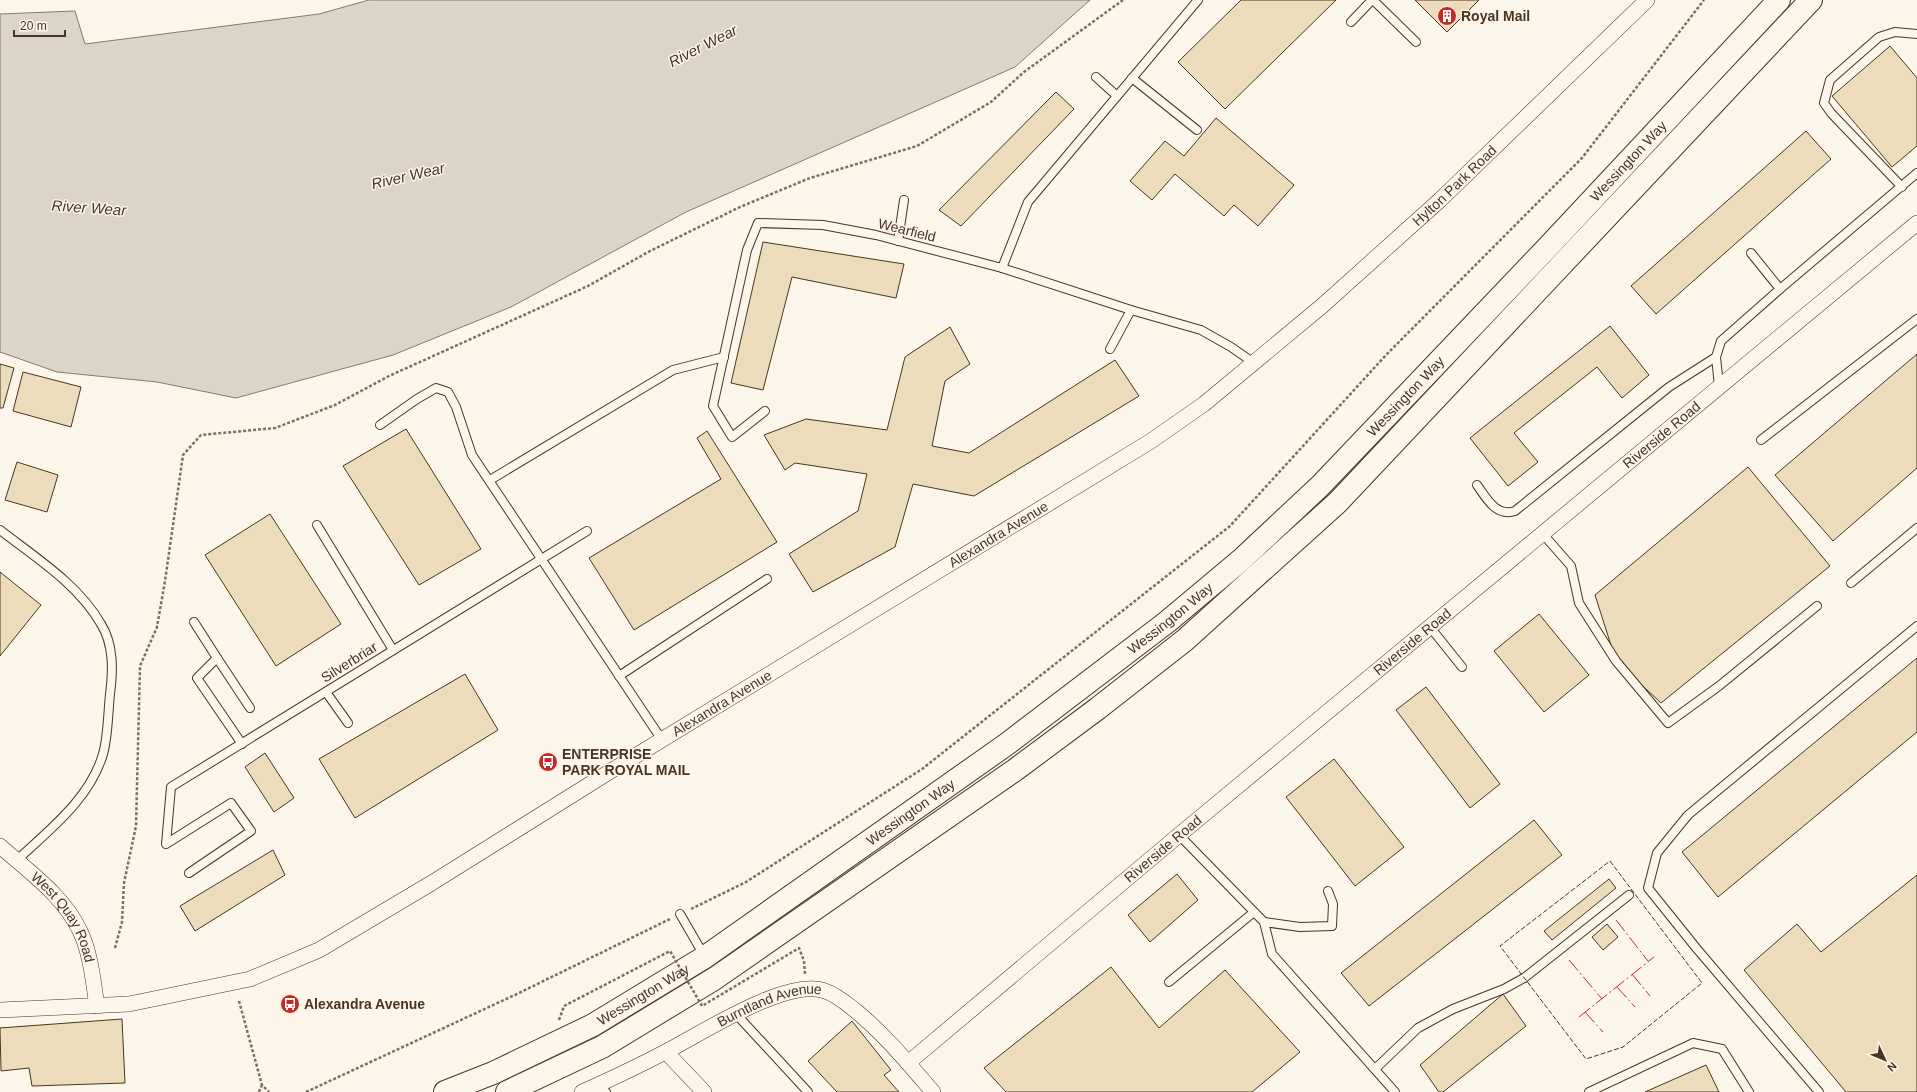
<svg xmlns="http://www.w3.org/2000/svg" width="1917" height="1092" viewBox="0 0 1917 1092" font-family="Helvetica,sans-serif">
<rect width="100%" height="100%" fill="#fbf6e9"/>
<polygon fill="#dcd4c6" stroke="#887966" points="369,0 1090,0 1015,67 686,212 511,307 393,355 236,398 157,382 57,372 0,352 0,14 75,11 85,44 319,14"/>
<g fill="#ecdcbc" stroke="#4a3520">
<polygon points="1241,0 1336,0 1225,109 1178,62"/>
<polygon points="1415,0 1479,0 1447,32"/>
<polygon points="1890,46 1917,78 1917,146 1892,167 1832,96"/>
<polygon points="1056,92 1074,109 961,226 939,210"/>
<polygon points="1216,118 1294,185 1258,226 1234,205 1224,216 1175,174 1152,200 1130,181 1165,141 1184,156"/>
<polygon points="1806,131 1831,159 1656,314 1631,286"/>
<polygon points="763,242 904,264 896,298 792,277 763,390 731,383"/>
<polygon points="1610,326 1649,375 1622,398 1597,367 1514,433 1538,462 1508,486 1470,438"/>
<polygon points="950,327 970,364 945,381 932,446 969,453 1115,360 1139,396 974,496 913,484 895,547 813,592 789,554 858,511 867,474 795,463 785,470 764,435 806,419 887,430 905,357"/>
<polygon points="1917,354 1917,468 1833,541 1775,475"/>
<polygon points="0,364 14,368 3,408 0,408"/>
<polygon points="23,372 81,387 71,427 13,411"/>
<polygon points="406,429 481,549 419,585 343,466"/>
<polygon points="707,431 777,542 634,630 589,558 721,479 697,438"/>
<polygon points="17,462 58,475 47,512 5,500"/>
<polygon points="1748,467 1830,566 1661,703 1616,661 1595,595"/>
<polygon points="270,514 341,624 276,666 205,555"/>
<polygon points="0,572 41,605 0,656"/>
<polygon points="1539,614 1589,675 1544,712 1494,651"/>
<polygon points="1917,658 1917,732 1718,897 1682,852"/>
<polygon points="465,674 498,730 355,818 319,759"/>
<polygon points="1426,687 1500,784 1470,808 1396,710"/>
<polygon points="265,753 294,798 274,812 245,767"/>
<polygon points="1334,759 1404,847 1355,886 1286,797"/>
<polygon points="1534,820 1562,855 1369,1006 1341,973"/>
<polygon points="273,850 285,875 195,931 180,906"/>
<polygon points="1177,874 1198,900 1150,942 1128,915"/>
<polygon points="1917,875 1917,1092 1846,1092 1744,970 1797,924 1821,952"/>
<polygon points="1609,879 1616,888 1552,940 1544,931"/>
<polygon points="1607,924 1618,937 1603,950 1592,937"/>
<polygon points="1111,967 1159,1028 1225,970 1300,1052 1252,1092 1006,1092 984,1068"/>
<polygon points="1503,994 1526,1026 1443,1092 1439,1092 1420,1065"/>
<polygon points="122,1019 125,1083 32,1086 29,1068 1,1071 0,1028"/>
<polygon points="852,1021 891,1070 884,1075 899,1092 837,1092 808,1061"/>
<polygon points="1706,1065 1719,1092 1645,1092"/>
</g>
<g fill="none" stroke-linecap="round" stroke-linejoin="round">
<g stroke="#4a3520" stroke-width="10">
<g id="lane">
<polyline points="1373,0 1416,42"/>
<polyline points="1351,22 1372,0"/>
<polyline points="1096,77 1117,96"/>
<polyline points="1132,78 1197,130"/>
<polyline points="1902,187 1831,113 1824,103 1830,80 1879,37 1895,32 1917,34"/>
<polyline points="898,241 904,200"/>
<polyline points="1002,268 1028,202 1198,0"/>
<polyline points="1780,289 1917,173"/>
<polyline points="1110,349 1131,310"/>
<polyline points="1719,386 1716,357 1721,341 1780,289 1751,253"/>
<polyline points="765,411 732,437 713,406 747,250 758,223 823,225 876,235 1002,268 1131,310 1201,330 1231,347 1254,363"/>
<polyline points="380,425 417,399 436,388 448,392 456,407 472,455 662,740"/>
<polyline points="1761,440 1917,319"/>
<polyline points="490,480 673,370 724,357"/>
<path d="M1477 485C1487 499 1496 517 1515 511L1669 387 1716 357"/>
<polyline points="317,525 393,650"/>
<path d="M0 530C36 558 78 584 101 624 114 645 113 671 110 694 108 713 108 737 103 754 90 799 49 830 16 861"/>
<polyline points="1542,533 1571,566 1579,603 1616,661 1668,723 1719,686 1817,606"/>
<polyline points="1851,583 1917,528"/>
<polyline points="194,622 217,658"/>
<polyline points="1430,627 1462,667"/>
<polyline points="619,676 767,579"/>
<polyline points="326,692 348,723"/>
<polyline points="242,744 197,678 217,658 250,708"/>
<polyline points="1179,835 1264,922 1272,954 1395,1092"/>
<polyline points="189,873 251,831 231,803 166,844 171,787 587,531"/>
<polyline points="680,914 705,957"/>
<polyline points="1264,922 1300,927 1332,926 1333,904 1328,891"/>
<polyline points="1169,982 1254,912"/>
<polyline points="736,1014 808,1092"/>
<polyline points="1375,1069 1418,1028 1453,1009 1504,989 1524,978 1629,895"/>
<polyline points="599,1085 606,1092"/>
<polyline points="1589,1092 1693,1043 1722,1049 1749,1092"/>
<polyline points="1819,1092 1697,949 1648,888 1657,853 1688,815 1917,626"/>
</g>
</g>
<g stroke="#4a3520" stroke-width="16">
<g id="street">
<path id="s1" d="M0 846C28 871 64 896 80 931 91 954 93 981 97 1006"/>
<path id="s2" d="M0 1010 129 1004 250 979 319 950 430 884 614 769 1151 441 1204 404 1322 306 1440 200 1647 0"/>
<polyline points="666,1052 704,1092"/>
<path id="s3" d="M908 1063 1179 835 1917 223"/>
<path id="s4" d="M582 1092C611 1079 639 1066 667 1051 702 1033 788 977 825 991 837 995 847 1004 856 1011 885 1035 908 1063 933 1092"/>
</g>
</g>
<g stroke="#4a3520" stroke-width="24">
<g id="primary">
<path id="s5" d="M445 1092 493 1073 593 1025 705 957 1007 744 1167 622 1241 560 1320 486 1546 249 1779 0"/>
<polyline points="507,1092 602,1047 714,979 1015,770 1097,709 1185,640 1338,502 1811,0"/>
</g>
</g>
<g stroke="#7f6f5c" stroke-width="2.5" stroke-dasharray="3 2" stroke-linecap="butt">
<polyline points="691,909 746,882 922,769 1230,526 1386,355 1582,158 1704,0"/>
<polyline points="115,948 122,922 124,883 136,826 140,666 157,627 165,581 183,455 201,435 275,428 335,405 389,376 588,286 650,251 740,207 810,178 917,146 991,102 1024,72 1123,0"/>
<polyline points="804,961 805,974"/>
<polyline points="239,1001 262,1085 269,1092"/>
<polyline points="559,1020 564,1006"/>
<polyline points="259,1092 262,1085"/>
<polyline points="306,1092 519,993 670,919"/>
</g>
<use href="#lane" stroke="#fbf6e9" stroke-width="8"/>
<use href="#street" stroke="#fbf6e9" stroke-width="15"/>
<use href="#primary" stroke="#fbf6e9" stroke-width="22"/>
<polyline stroke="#7f6f5c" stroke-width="2.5" stroke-dasharray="3 2" stroke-linecap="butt" points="564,1006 670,951 702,1006 799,948 804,961"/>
<polygon stroke="#4a3520" stroke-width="1" stroke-dasharray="5 2" stroke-linecap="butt" points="1610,861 1702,983 1623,1047 1586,1059 1500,946"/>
<g stroke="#c62828" stroke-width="1" stroke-dasharray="14 3 2 3" stroke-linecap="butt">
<polyline points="1616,920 1648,961"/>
<polyline points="1569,960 1602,999"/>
<polyline points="1632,974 1650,996"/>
<polyline points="1617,987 1635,1007"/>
<polyline points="1585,1012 1603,1032"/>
<polyline points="1579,1017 1654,957"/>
</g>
</g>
<defs>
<g id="building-disc" transform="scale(1)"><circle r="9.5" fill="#c62828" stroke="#fbf6e9"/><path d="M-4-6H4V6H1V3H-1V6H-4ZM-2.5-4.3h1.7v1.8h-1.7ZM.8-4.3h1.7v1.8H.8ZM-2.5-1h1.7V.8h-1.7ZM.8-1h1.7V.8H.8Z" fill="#fff"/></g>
<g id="bus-disc" transform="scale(1)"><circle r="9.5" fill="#c62828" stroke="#fbf6e9"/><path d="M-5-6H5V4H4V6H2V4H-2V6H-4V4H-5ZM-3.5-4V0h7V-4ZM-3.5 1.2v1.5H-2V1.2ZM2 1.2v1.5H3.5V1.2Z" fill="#fff"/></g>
</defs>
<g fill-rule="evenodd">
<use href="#building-disc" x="1447" y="16"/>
<use href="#bus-disc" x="548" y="762"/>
<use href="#bus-disc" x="290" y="1004"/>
</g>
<g text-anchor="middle" stroke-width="3" stroke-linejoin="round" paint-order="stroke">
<g font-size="14" font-weight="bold" fill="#4a3520" stroke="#fbf6e9" text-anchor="start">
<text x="1461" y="21">Royal Mail</text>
<text x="562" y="759">ENTERPRISE<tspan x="562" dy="16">PARK ROYAL MAIL</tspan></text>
<text x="304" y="1009">Alexandra Avenue</text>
</g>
<g font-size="14" fill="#4a3520" stroke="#fbf6e9">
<text dy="5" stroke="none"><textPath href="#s5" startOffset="1517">Wessington Way</textPath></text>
<text dy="5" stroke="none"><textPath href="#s2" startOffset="1700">Hylton Park Road</textPath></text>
<text transform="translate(907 230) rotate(14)" y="5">Wearfield</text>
<text dy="5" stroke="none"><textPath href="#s5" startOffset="1193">Wessington Way</textPath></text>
<text dy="5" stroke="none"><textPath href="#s3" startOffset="981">Riverside Road</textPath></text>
<text dy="5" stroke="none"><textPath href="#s2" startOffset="1124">Alexandra Avenue</textPath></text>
<text dy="5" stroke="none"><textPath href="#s5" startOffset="869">Wessington Way</textPath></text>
<text dy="5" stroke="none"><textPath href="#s3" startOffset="657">Riverside Road</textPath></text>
<text transform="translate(349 662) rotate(-32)" y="5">Silverbriar</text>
<text dy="5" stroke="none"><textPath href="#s2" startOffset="800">Alexandra Avenue</textPath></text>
<text dy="5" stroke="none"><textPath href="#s5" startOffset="545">Wessington Way</textPath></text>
<text dy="5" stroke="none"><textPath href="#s3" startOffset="333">Riverside Road</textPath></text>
<text dy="5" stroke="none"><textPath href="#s1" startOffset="97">West Quay Road</textPath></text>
<text dy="5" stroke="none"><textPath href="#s5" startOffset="221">Wessington Way</textPath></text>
<text dy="5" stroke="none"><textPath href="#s4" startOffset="208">Burntland Avenue</textPath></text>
</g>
<g font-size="15" font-style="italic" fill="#4a3520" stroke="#fbf6e9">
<text transform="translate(703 46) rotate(-27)" y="5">River Wear</text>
<text transform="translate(408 176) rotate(-13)" y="5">River Wear</text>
<text transform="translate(89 208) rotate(4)" y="5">River Wear</text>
</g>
</g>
<g transform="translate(1885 1060) rotate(134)" stroke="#fbf6e9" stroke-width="3" paint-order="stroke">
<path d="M0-3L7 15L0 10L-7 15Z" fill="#4a3520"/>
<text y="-6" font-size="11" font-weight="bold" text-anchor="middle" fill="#4a3520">N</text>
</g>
<path d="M14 30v6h51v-6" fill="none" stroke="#4a3520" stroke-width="2"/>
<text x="20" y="30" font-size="12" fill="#4a3520" stroke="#fbf6e9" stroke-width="3" paint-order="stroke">20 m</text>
</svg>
